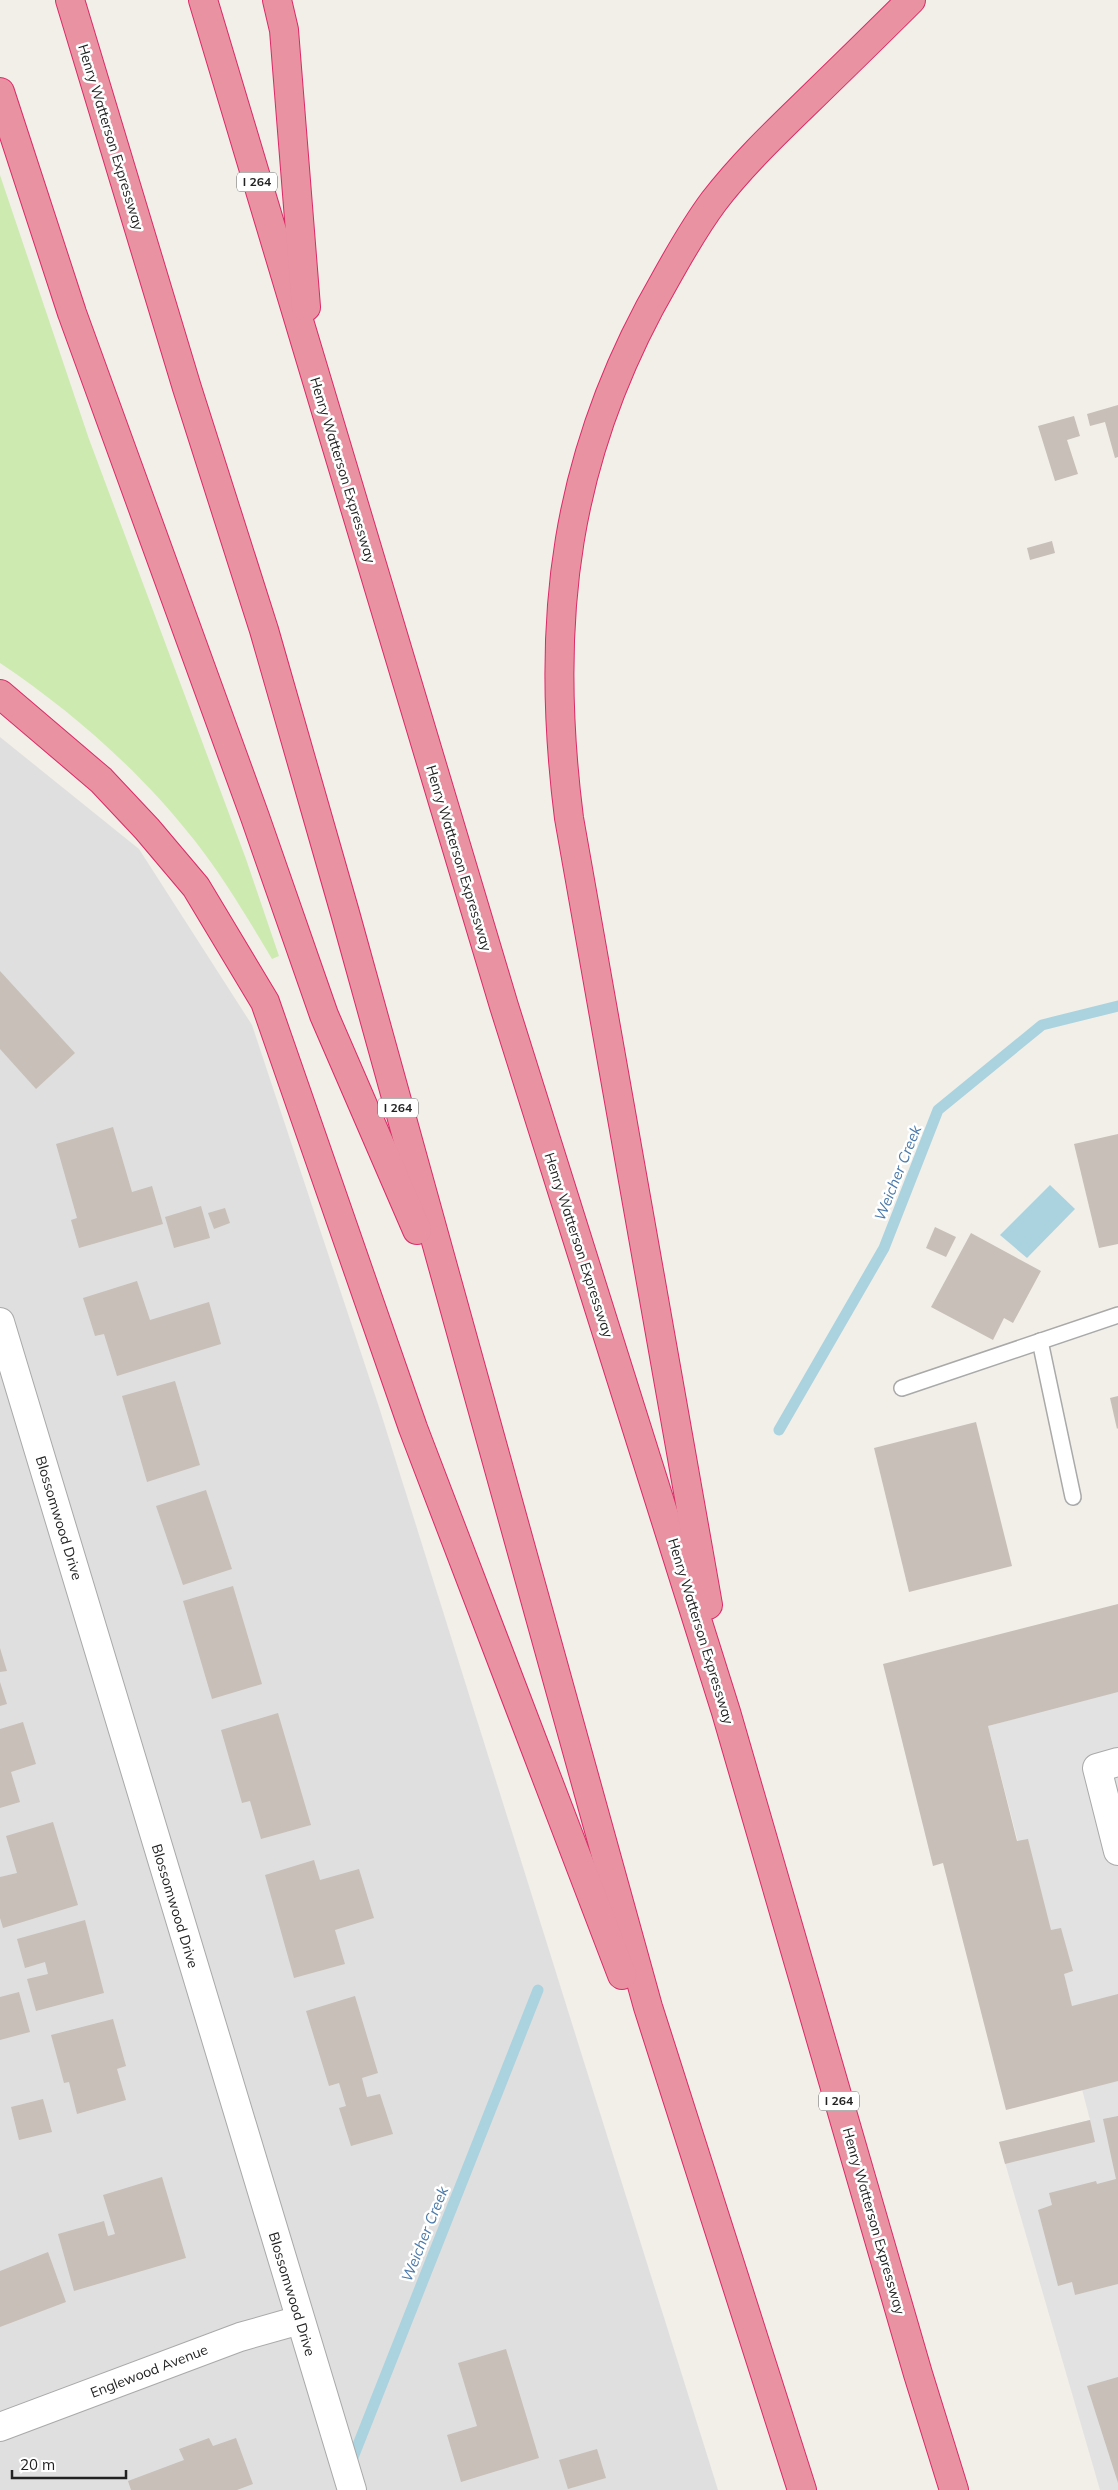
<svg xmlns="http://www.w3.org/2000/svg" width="1118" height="2490" viewBox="0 0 1118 2490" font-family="Mulish,sans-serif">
<rect width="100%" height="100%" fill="#f2efe9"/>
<polygon fill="#e0dfdf" points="0,737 139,849 252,1025 379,1407 718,2490 0,2490"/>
<path fill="#cdebb0" d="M0 175 89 439 246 859 279 956 272 959C248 919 224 878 195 841 141 772 73 712 0 663Z"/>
<polygon fill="#e2e2e2" points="1118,1690 1118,2490 1100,2490 999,2142 1090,2120 988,1726"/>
<polygon fill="#aad3df" points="1050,1185 1075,1209 1027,1258 1000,1235"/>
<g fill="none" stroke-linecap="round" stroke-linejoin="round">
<g stroke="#aad3df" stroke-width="11">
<polyline points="779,1430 884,1248 938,1110 1042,1025 1118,1006"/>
<polyline points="350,2465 538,1990"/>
</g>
</g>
<g fill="#c7bfb8">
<polygon points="1118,405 1118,457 1115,458 1105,422 1090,426 1087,414"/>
<polygon points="1074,416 1080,436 1067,440 1078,474 1055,481 1038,426"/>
<polygon points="1052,541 1055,553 1030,560 1027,548"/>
<polygon points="0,971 75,1053 36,1089 0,1049"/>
<polygon points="113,1127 132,1192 152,1186 163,1224 79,1248 71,1220 77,1218 56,1144"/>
<polygon points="1118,1134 1118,1244 1099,1248 1074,1144"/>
<polygon points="201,1206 210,1238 174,1248 165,1217"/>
<polygon points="225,1208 230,1223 214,1229 208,1213"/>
<polygon points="935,1227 956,1237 946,1257 926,1248"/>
<polygon points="971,1233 1041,1271 1013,1323 1004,1318 993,1340 931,1307"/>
<polygon points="137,1281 150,1320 209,1302 221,1344 117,1376 104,1334 95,1336 83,1298"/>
<polygon points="175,1381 200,1465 147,1482 122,1396"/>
<polygon points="1118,1396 1118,1428 1117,1429 1110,1398"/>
<polygon points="976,1422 1012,1566 909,1592 874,1448"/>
<polygon points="206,1490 232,1569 183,1585 156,1506"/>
<polygon points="233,1586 262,1684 212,1699 183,1601"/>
<polygon points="1118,1604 1118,1692 988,1726 1017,1841 1028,1839 1051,1930 1061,1928 1073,1971 1064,1974 1072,2006 1118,1994 1118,2081 1006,2110 943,1863 933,1866 883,1664"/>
<polygon points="0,1648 7,1671 0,1672"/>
<polygon points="0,1682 7,1704 0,1706"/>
<polygon points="278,1713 311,1825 261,1839 250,1801 242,1803 221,1730"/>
<polygon points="23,1722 36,1764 11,1772 20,1802 0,1808 0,1729"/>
<polygon points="53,1822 78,1905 3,1928 0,1918 0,1877 17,1873 6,1836"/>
<polygon points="314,1860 320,1880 359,1869 374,1918 335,1930 345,1964 294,1978 265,1875"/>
<polygon points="85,1920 104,1993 36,2011 27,1979 48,1974 45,1962 25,1968 17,1939"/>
<polygon points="19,1992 30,2032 0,2040 0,1997"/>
<polygon points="355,1996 378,2073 362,2078 367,2097 380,2094 393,2134 351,2146 339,2108 346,2106 339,2083 329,2086 306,2011"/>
<polygon points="113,2019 126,2066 117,2069 126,2100 77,2114 69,2082 64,2083 51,2035"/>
<polygon points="43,2099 52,2132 19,2140 11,2107"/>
<polygon points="1118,2116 1118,2284 1075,2295 1072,2282 1058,2286 1038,2210 1052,2205 1049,2193 1096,2181 1097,2184 1116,2179 1103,2119"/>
<polygon points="1090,2120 1095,2142 1005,2164 999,2142"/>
<polygon points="162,2177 186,2258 74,2291 58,2234 104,2221 108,2236 115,2234 103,2195"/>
<polygon points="48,2252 66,2302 0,2327 0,2271"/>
<polygon points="506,2349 539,2458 461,2482 447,2435 477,2426 458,2363"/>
<polygon points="1118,2377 1118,2483 1087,2386"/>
<polygon points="209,2438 213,2446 236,2438 253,2484 237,2490 131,2490 128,2481 184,2460 179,2449"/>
<polygon points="597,2449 606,2478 568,2489 559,2460"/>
</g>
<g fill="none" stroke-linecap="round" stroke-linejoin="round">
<g stroke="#a9a9a9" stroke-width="18">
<g id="service">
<polyline points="1040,1341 1073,1497"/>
<polyline points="902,1388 1118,1315"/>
</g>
</g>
<g stroke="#a9a9a9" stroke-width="30">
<g id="minor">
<polyline points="0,1322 352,2490"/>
<polyline points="1118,1762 1097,1768 1118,1851"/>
<polyline points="0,2427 240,2337 300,2320"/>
</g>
</g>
<g stroke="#dc2a67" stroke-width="30">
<g id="motorway">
<polyline points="70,0 187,388 264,630 345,913 648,2007 802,2490"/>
<polyline points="203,0 504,1006 726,1712 918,2374 954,2490"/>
<polyline points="277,0 284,30 306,307"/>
<polyline points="0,92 72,313 255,817 324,1015 417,1230"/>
<polyline points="0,694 101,780 147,829 196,887 265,1002 413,1428 622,1975"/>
<path d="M708 1605 569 818C544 621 564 454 665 280 680 253 696 225 714 201 741 166 773 135 804 105 840 70 876 35 911 0"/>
</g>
</g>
<use href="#service" stroke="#fff" stroke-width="15"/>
<use href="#minor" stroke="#fff" stroke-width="28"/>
<use href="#motorway" stroke="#e892a2" stroke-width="28"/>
</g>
<g text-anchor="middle" stroke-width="5" stroke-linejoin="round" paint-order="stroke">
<g fill="#fff" stroke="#646464" stroke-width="1">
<rect x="237" y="172.5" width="40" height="19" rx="4"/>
<rect x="378" y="1098.5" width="40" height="19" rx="4"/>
<rect x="819" y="2091.5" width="40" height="19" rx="4"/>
</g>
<g font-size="12" font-weight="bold" fill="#222">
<text x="257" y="186">I 264</text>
<text x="398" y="1112">I 264</text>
<text x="839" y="2105">I 264</text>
</g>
<g font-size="14" fill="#222" stroke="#fff">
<text transform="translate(111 137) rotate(73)" y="5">Henry Watterson Expressway</text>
<text transform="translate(343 470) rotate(73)" y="5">Henry Watterson Expressway</text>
<text transform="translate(459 858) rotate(73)" y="5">Henry Watterson Expressway</text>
<text transform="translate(579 1245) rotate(72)" y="5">Henry Watterson Expressway</text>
<text transform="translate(59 1518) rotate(73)" y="5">Blossomwood Drive</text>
<text transform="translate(701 1631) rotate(73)" y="5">Henry Watterson Expressway</text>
<text transform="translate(175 1906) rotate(73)" y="5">Blossomwood Drive</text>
<text transform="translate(874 2221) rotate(74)" y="5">Henry Watterson Expressway</text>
<text transform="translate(292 2294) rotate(73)" y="5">Blossomwood Drive</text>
<text transform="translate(149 2371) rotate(-21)" y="5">Englewood Avenue</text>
</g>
<g font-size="15" font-style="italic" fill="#4a7aab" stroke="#fff">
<text transform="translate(898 1173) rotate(-68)" y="5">Weicher Creek</text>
<text transform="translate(425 2234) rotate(-68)" y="5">Weicher Creek</text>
</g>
</g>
<path d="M12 2470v8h114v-8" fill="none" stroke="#222222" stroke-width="2.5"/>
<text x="20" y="2470" font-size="15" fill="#222222" stroke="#ffffff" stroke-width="4" paint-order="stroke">20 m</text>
</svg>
